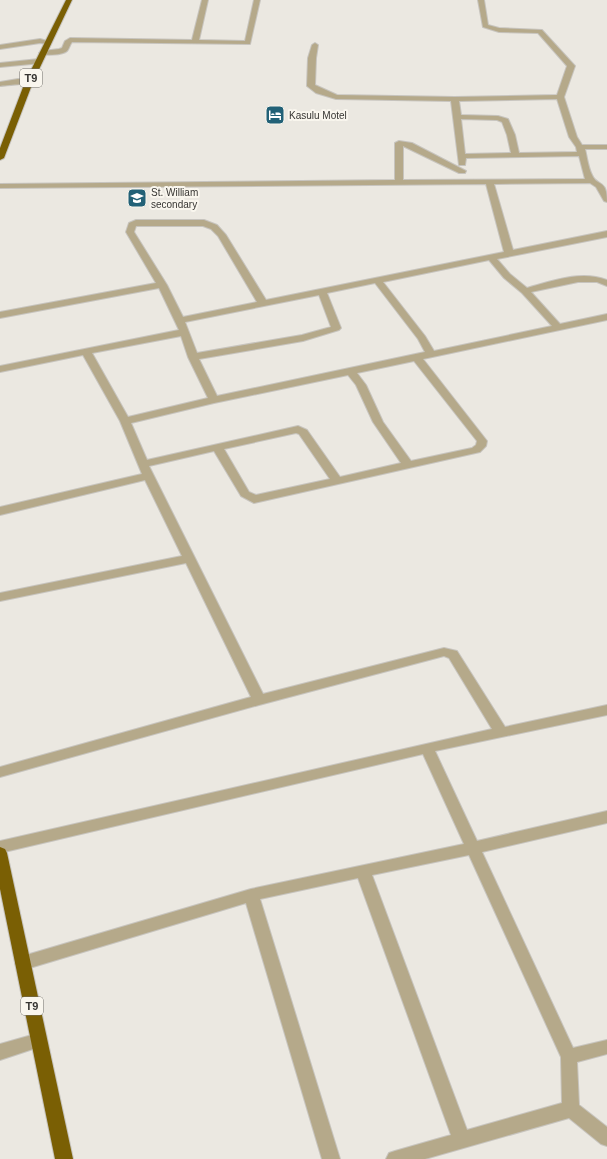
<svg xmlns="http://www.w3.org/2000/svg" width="607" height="1159" viewBox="0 0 607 1159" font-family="Arial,sans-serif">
<rect width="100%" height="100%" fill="#ebe8e1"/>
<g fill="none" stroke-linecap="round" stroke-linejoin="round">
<g stroke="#c7c4be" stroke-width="2">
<g id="minor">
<path d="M202 0H208L199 40 245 41 254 0H260L250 44 72 42C70 44 69 49 67 51 63 55 44 56 39 53L43 51 59 49 62 48 65 41 70 38 192 40Z"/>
<path d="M478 0H484L488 25 499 28 542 30 575 66 564 97 577 137 582 145H607V149H585C587 157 588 167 592 175 597 187 607 178 607 202L604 201 596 187 590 183 494 184 513 250 607 231V237L497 259 510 274 527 288C552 281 581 270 607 280V286L597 282H578L531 292 560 324 607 314V320L423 359 487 441 486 446 480 452 254 503 241 496 214 451 149 466 263 694 444 648 457 651 505 727 607 705V715L435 751 477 841 607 811V823L482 852 573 1048 607 1040V1054L577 1062 579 1105 607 1127V1146L601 1144 569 1118 425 1159H386L389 1153 395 1151 451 1135 358 878 260 899 340 1159H322L246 903 23 970 17 968 15 963 17 958 23 956 251 889 464 844 423 754 0 853V841L492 729 449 658 444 656 259 705 0 777V767L251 697 186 563 0 601V593L182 556 145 480 0 515V507L142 474 120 421 83 355 0 372V366L179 330 159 288 0 318V312L156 283 126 232 129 223 136 220H204L217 225 226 235 266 300 504 252 486 184 0 188V184L395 180V143L399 141 412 143 466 171 465 173H459L403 146V180L585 179 579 156 466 158 465 165H459L451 101 336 99 316 93 307 86 308 58 312 45 315 43 318 45 316 58 315 85 337 95 455 97 557 95 567 66 538 33 499 32 483 27ZM557 99 569 137 576 147 577 152 519 153 515 135 508 119 498 116 461 115 459 101ZM461 119 497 120 502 122 507 135 511 153 465 154ZM136 226H203L211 229 218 236 257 302 183 317 167 285 134 232ZM489 260 504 278 522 293 552 326 434 351 425 336 383 282ZM375 283 418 339 425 352 217 396 199 359 303 341 339 330 341 328 327 293ZM319 295 331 327 302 335 197 353 185 322ZM181 336 188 357 208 398 128 417 92 353ZM414 361 477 441 476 445 472 448 411 461 383 422 366 385 357 373ZM348 375 356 385 373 422 401 463 340 477 307 430 298 426 147 460 131 423 214 403ZM296 433 299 434 330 479 256 495 249 492 224 449ZM469 855 561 1057 562 1103 467 1130 372 875Z"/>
<polygon points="40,39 51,42 48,44 40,43 0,49 0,45"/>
<polygon points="39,59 42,59 42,63 0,67 0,63"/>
<path d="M18 79 29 80 33 82C30 84 6 85 0 86V82Z"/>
<polygon points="39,1033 45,1035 47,1040 45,1045 0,1060 0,1044"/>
</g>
</g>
<g stroke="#c7c4be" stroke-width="2">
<g id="highway">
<polygon points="66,0 72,0 33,82 4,158 0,160 0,148 25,82"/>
<polygon points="0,847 5,849 7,853 73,1159 55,1159 0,889"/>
</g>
</g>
<use href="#minor" fill="#b5a98a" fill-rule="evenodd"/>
<use href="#highway" fill="#7a5f04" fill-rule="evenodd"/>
</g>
<defs>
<g id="hotel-square" transform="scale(1)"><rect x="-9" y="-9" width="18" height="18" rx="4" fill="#226177" stroke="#f9f6ee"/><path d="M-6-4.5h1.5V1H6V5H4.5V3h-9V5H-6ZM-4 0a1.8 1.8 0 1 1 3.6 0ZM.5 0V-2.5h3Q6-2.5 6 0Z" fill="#fff"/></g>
<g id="school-square" transform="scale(1)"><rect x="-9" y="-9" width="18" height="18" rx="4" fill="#226177" stroke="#f9f6ee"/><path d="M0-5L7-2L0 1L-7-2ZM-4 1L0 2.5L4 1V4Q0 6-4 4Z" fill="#fff"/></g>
</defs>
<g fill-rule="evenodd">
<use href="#hotel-square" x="275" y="115"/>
<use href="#school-square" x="137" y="198"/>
</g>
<g text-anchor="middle" stroke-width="4" stroke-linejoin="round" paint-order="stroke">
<g font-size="10" fill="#363532" stroke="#f9f6ee" text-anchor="start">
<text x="289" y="119">Kasulu Motel</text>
<text x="151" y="196">St. William<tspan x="151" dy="12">secondary</tspan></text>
</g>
<g fill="#f9f6ee" stroke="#706f6a" stroke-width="1">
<rect x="20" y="69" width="22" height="18" rx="3"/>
<rect x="21" y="997" width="22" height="18" rx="3"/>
</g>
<g font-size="11" font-weight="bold" fill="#363532">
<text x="31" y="82">T9</text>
<text x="32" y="1010">T9</text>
</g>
</g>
</svg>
